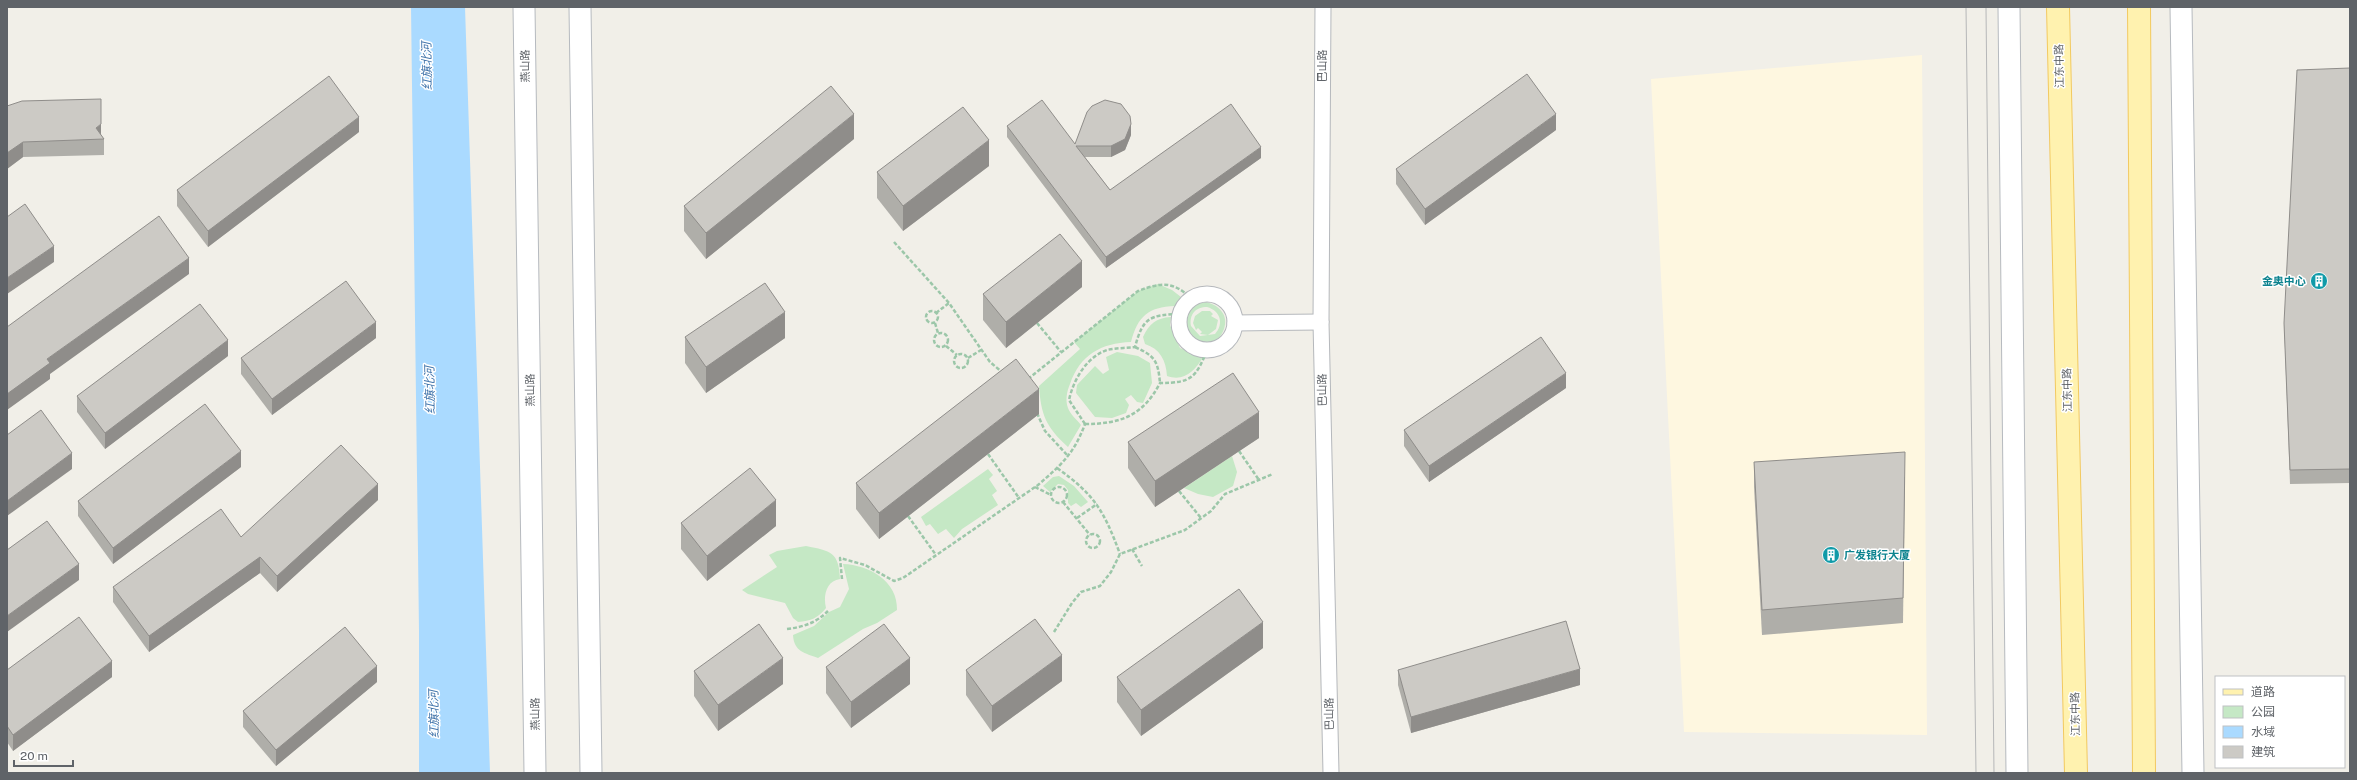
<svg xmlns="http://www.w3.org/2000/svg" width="2357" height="780" viewBox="0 0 2357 780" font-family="'Public Sans','Noto Sans SC',sans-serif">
<rect width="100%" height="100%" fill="#f1efe8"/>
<polygon fill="#fef7e0" points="1922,55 1927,735 1684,732 1651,79"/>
<g fill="#c5e8c5" fill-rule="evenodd">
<path d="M1158 284 1172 290 1181 297 1175 306C1148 307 1138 316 1131 342 1101 343 1080 355 1070 384 1067 391 1065 400 1068 408 1070 414 1077 420 1081 425L1068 447C1046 427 1041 415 1039 386L1080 349 1074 342 1138 291Z"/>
<path d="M1206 302C1219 305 1229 315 1224 329 1209 369 1156 311 1206 302ZM1207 307C1221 311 1224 324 1215 334L1200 336 1191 326C1189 314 1196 307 1207 307Z"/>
<polygon points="1202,311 1210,311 1213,314 1211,316 1218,320 1216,329 1208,335 1200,334 1202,332 1198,328 1196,330 1193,323 1195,316"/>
<path d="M1171 317 1170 325 1180 348 1203 357C1195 371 1184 382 1167 376 1166 360 1160 349 1145 344L1143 337C1149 324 1156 318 1171 317Z"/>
<polygon points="1117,352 1138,356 1150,363 1152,383 1143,403 1137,402 1131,395 1125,399 1129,405 1126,413 1112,418 1095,417 1076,393 1077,385 1095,366 1103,374 1109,370 1106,357"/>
<polygon points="1232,456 1237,472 1233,486 1213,497 1198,494 1184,488"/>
<polygon points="988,469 993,475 989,479 997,491 992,495 998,505 962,529 954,538 946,529 938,534 930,524 926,526 921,517"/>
<polygon points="1059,476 1074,486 1088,502 1081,507 1076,503 1071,506 1068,503 1068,490 1064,485 1058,484 1050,492 1043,486 1053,477"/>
<path d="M806 546C831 551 839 552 840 579 826 581 823 596 826 608 818 618 811 621 798 622L793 618 785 603 748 594 742 590 777 567 769 555 777 551Z"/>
<path d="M843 564C869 565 898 581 897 610L877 623 863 629 818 658C805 653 794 652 793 635L814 626 829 612 840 607 849 589Z"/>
</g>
<polygon fill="#aadaff" points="411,7 465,7 490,773 419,773 419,631"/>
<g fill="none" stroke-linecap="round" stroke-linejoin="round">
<g stroke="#b5b8bc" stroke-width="17">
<g id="street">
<polyline points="1323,7 1321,322 1331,773"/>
<circle cx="1207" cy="322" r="28"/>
<polyline points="1235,323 1321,322"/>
</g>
</g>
<g stroke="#b6babf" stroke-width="23">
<g id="secondary">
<polyline points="524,7 535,773"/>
<polyline points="580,7 591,773"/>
<polyline points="2009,7 2017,773"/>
<polyline points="2181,7 2193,773"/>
</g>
</g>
<g stroke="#f2c960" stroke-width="24">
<g id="primary">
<polyline points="2058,7 2076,773"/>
<polyline points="2139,7 2144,773"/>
</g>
</g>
<g stroke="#9cc7a9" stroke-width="2.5" stroke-dasharray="4 2" stroke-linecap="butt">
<polyline points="894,242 949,303 990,362 1002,372"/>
<circle cx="932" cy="317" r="6"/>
<polyline points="936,313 949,303"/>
<polyline points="935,323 938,333"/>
<polyline points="1037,323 1061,352"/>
<circle cx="941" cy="340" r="7"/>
<polyline points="946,346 957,355"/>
<path d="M1135 347C1155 356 1158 361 1160 383"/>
<circle cx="961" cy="361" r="7"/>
<polyline points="968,358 981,350"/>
<path d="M1028 379 1138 291C1162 282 1173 281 1192 299"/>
<polyline points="1037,413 1045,431 1068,456"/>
<path d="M1085 424 1069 400C1073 381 1086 357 1107 350 1115 348 1126 348 1135 347 1143 317 1150 315 1180 314"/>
<path d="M1085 424C1120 424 1143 416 1160 383 1191 383 1196 378 1207 350"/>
<polyline points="1239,451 1259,480"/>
<polyline points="988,454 1019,498"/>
<path d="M1057 468C1095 495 1104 511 1120 554"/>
<polyline points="1035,487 1051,495"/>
<circle cx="1059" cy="495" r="8"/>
<polyline points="1179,491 1201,518"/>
<polyline points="1063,502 1090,535"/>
<polyline points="908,516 936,555"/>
<polyline points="1077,518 1097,504"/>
<circle cx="1093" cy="541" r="7"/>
<polyline points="1132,549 1142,566"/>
<path d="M842 579 840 558 865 565 894 581 903 578 1038 485C1061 465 1074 454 1085 424"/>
<path d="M787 629C803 627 816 623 828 611"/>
<polyline points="1054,632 1072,603 1081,592 1100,586 1111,572 1120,554 1185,530 1211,511 1225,494 1273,474"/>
</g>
<use href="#street" stroke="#fff" stroke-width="15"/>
<use href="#secondary" stroke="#fff" stroke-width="21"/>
<use href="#primary" stroke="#fff2af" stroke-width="22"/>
<g stroke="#b6b7b8" stroke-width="1">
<polyline points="1966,7 1976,773"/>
<polyline points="1986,7 1994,773"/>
</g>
</g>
<g fill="#afaea9">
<polygon points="2350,68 2350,483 2290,484 2284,323"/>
<polygon points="7,106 101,135 104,139 104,155 23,157 7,169"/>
<polygon points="1007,126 1075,144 1131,135 1125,150 1111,157 1085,157 1110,190 1261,158 1106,268 1007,137"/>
<polygon points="1556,130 1425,225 1396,184 1396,169"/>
<polygon points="359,132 208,247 177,206 177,190"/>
<polygon points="854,139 706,259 684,231 684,206"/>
<polygon points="989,166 903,231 877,198 877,172"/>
<polygon points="1082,287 1006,348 983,320 983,294"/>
<polygon points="685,337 785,338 706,393 685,363"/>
<polygon points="376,338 272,415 241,374 241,358"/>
<polygon points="228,356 105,449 77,412 77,396"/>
<polygon points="1566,388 1429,482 1404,446 1404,430"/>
<polygon points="1039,414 879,539 856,509 856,483"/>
<polygon points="1259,438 1155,507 1128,468 1128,442"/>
<polygon points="1754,462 1905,477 1903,623 1762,635 1754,487"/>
<polygon points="241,467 113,564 78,516 78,501"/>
<polygon points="378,500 277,592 260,573 149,652 113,602 113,587 241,537"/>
<polygon points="681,523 776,526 707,581 681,549"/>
<polygon points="1263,648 1141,736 1117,702 1117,677"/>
<polygon points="826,667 910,684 851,728 826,693"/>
<polygon points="7,670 112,677 13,751 7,742"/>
<polygon points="966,670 1062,681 992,732 966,695"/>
<polygon points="1398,670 1580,685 1411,733 1398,685"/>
<polygon points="694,671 783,684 718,731 694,696"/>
<polygon points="377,682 276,766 243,727 243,711"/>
</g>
<g fill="#8f8d8a">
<polygon points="854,114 854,139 706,259 706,233"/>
<polygon points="1556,114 1556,130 1425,225 1425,209"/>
<polygon points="359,117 359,132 208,247 208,231"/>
<polygon points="101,124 101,139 96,128"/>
<polygon points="1131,124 1131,135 1125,150 1111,157 1111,146"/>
<polygon points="989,140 989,166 903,231 903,206"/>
<polygon points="23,142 23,157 7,169 7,153"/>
<polygon points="1261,147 1261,158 1106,268 1106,257"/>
<polygon points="54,246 54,262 7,294 7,278"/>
<polygon points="189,258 189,274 50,374 50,379 7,410 7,394 47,359"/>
<polygon points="1082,261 1082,287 1006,348 1006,322"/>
<polygon points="785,312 785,338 706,393 706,367"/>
<polygon points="376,322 376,338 272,415 272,399"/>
<polygon points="228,340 228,356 105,449 105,433"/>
<polygon points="1566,373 1566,388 1429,482 1429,466"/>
<polygon points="1039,389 1039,414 879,539 879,513"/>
<polygon points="1259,412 1259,438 1155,507 1155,481"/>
<polygon points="241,451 241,467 113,564 113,548"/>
<polygon points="72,453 72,469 7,516 7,501"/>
<polygon points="378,484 378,500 277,592 277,576"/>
<polygon points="776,500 776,526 707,581 707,556"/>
<polygon points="260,557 260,573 149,652 149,636"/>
<polygon points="79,564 79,580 7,632 7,616"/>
<polygon points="1263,622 1263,648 1141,736 1141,710"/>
<polygon points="1062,655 1062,681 992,732 992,706"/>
<polygon points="783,658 783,684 718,731 718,705"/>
<polygon points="910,658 910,684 851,728 851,702"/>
<polygon points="112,661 112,677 13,751 13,735"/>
<polygon points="377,666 377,682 276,766 276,750"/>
<polygon points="1580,669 1580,685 1411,733 1411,717"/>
</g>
<g fill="#cccac5" stroke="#8f8d8a">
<polygon points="2350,68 2350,469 2290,470 2284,323 2297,70"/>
<polygon points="1527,74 1556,114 1425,209 1396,169"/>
<polygon points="329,76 359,117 208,231 177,190"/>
<polygon points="831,86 854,114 706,233 684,206"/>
<polygon points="101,99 101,124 96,128 104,139 23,142 7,153 7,106 22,101"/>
<polygon points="1042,100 1075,144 1087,112 1092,106 1105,100 1121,104 1130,116 1131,124 1125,139 1111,146 1076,146 1110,190 1231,104 1261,147 1106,257 1007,126"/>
<polygon points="963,107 989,140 903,206 877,172"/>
<polygon points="25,204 54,246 7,278 7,217"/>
<polygon points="159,216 189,258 47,359 50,363 7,394 7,327"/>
<polygon points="1060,234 1082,261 1006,322 983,294"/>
<polygon points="346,281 376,322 272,399 241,358"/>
<polygon points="765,283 785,312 706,367 685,337"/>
<polygon points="200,304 228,340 105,433 77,396"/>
<polygon points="1541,337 1566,373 1429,466 1404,430"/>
<polygon points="1016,359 1039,389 879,513 856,483"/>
<polygon points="1233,373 1259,412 1155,481 1128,442"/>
<polygon points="205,404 241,451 113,548 78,501"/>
<polygon points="41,410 72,453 7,501 7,435"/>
<polygon points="341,445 378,484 277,576 260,557 149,636 113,587 221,509 241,537"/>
<polygon points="1905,452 1903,598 1762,610 1754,462"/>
<polygon points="750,468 776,500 707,556 681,523"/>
<polygon points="47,521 79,564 7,616 7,550"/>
<polygon points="1239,589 1263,622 1141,710 1117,677"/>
<polygon points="79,617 112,661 13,735 7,726 7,670"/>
<polygon points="1035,619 1062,655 992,706 966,670"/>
<polygon points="1566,621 1580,669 1411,717 1398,670"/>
<polygon points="759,624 783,658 718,705 694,671"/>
<polygon points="884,624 910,658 851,702 826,667"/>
<polygon points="345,627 377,666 276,750 243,711"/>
</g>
<defs>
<g id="building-disc" transform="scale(0.9)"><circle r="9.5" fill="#0f9aa8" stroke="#fff"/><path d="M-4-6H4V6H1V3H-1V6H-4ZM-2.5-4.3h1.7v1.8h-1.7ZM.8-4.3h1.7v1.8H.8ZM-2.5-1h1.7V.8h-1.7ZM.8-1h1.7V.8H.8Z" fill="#fff"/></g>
</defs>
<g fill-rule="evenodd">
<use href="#building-disc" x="2319" y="281"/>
<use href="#building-disc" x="1831" y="555"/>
</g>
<g text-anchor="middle" stroke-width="3" stroke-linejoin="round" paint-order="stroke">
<g font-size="11" fill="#5f6368" stroke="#fff">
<text transform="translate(525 66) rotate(-91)" y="4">燕山路</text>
<text transform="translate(1322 66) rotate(-90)" y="4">巴山路</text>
<text transform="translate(2059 66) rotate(-91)" y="4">江东中路</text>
<text transform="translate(530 390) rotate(-91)" y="4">燕山路</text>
<text transform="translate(1322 390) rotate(-91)" y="4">巴山路</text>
<text transform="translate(2067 390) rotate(-91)" y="4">江东中路</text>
<text transform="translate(535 714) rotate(-91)" y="4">燕山路</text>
<text transform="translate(1329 714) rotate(-91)" y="4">巴山路</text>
<text transform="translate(2075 714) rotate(-91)" y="4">江东中路</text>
</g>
<g font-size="11" font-weight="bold" fill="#0d838f" stroke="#fff" text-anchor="end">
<text x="2306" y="285">金奥中心</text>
<text x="1844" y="559" text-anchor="start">广发银行大厦</text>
</g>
<g font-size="12" font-style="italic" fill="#4174aa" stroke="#fff">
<text transform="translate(427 66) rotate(-91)" y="4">红旗北河</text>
<text transform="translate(430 390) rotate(-91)" y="4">红旗北河</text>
<text transform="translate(434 714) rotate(-91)" y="4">红旗北河</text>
</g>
</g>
<rect width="2357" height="780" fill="none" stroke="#5f6368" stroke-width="16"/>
<rect x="2215" y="676" width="130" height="92" fill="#ffffff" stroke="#bfc1c3"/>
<rect x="2223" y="689" width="20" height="6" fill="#fff2af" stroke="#bfc1c3"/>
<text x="2251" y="696" font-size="12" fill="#5f6368">道路</text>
<rect x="2223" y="706" width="20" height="12" fill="#c5e8c5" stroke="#bfc1c3"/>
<text x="2251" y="716" font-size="12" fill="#5f6368">公园</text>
<rect x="2223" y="726" width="20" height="12" fill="#aadaff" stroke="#bfc1c3"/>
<text x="2251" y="736" font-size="12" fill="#5f6368">水域</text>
<rect x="2223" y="746" width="20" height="12" fill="#cccac5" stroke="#bfc1c3"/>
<text x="2251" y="756" font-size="12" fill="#5f6368">建筑</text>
<path d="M14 760v6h59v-6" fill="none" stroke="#5f6368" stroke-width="2"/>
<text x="20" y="760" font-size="12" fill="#5f6368" stroke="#ffffff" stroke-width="3" paint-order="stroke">20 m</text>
</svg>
